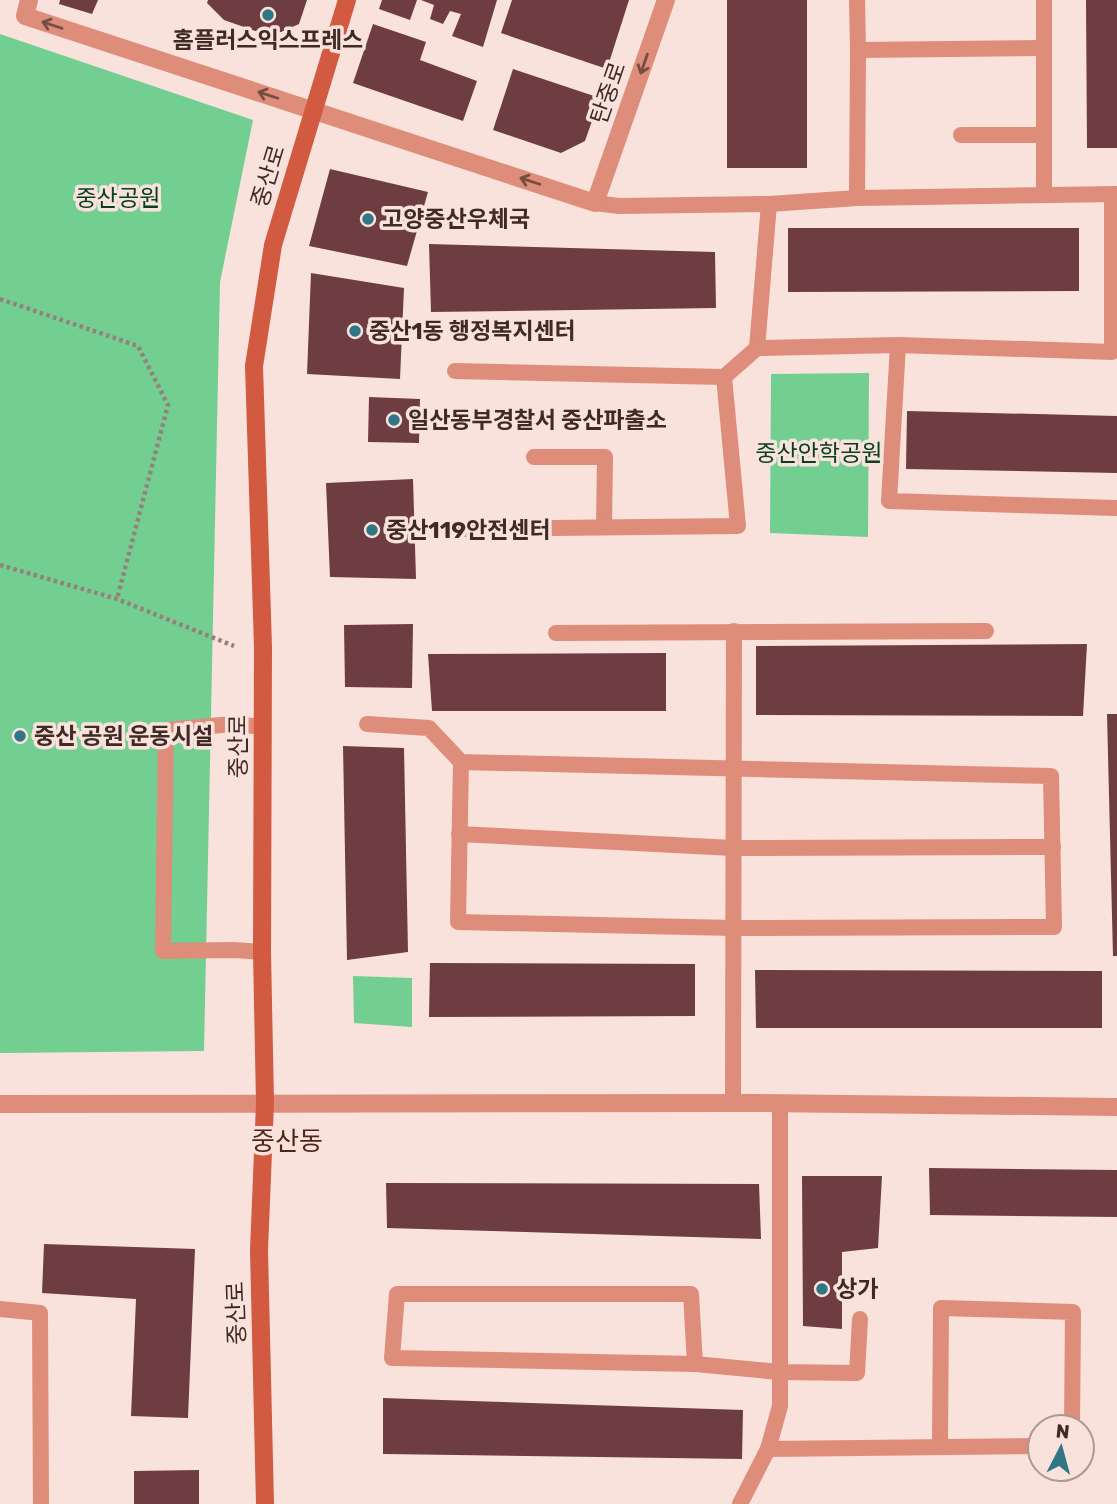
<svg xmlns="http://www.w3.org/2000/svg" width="1117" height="1504" viewBox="0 0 1117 1504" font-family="Rubik,'Noto Sans KR',sans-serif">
<rect width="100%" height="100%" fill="#f9e2dc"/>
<g fill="#72ce91">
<polygon points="0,34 253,120 220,282 204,1051 0,1053"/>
<polygon points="869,373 868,537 770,533 771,374"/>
<polygon points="353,976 412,978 412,1027 354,1023"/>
</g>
<g fill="#6d3d42">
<polygon points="60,0 98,0 92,14 59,4"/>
<polygon points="208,0 307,0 299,24 281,32 261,33 224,20 207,3"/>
<polygon points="382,0 417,0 410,20 379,9"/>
<polygon points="421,0 497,0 483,47 452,36 461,14 450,11 443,24 430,19 434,5"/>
<polygon points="512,0 629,0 607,69 501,33"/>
<rect x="727" y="0" width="80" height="168"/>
<polygon points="1086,0 1117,0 1117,148 1087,148"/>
<polygon points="373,24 426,42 420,60 477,81 463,121 353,83"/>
<polygon points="513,69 600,98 585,141 561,153 493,130"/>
<polygon points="330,169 428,192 407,266 309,246"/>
<polygon points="788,228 1079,228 1079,291 788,292"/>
<polygon points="429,244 715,252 716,308 431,312"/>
<polygon points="311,273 404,288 400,379 307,374"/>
<polygon points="369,397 420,399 419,443 368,442"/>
<polygon points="907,411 1117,416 1117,473 906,469"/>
<polygon points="413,479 416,579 330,577 326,483"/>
<polygon points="413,624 412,688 345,687 344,625"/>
<polygon points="1087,644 1083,716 756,715 756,646"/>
<polygon points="666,653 666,711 432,711 428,654"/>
<polygon points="1107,714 1117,714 1117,956 1113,956"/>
<polygon points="343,746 404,748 408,952 347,960"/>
<polygon points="430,963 695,964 695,1016 429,1017"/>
<polygon points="755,970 1102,971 1102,1028 756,1028"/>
<polygon points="929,1168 1117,1170 1117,1217 930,1215"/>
<polygon points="802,1176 882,1176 878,1248 842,1252 842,1329 803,1326"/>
<polygon points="386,1183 759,1184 761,1239 387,1228"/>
<polygon points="44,1244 195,1249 188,1418 131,1416 136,1299 42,1293"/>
<polygon points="383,1398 743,1410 742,1459 383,1454"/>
<polygon points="199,1470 199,1504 134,1504 134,1471"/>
</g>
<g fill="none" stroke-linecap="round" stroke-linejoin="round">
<g stroke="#96807a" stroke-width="4.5" stroke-dasharray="3.5 3.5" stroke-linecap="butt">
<polyline points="0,299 138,346 168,405 117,599"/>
<polyline points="0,565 117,599 234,646"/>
</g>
<g stroke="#de8d7a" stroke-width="16">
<polyline points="857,0 858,50 1044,48"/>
<polyline points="1044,0 1044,195"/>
<polyline points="961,135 1044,135"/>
<polyline points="857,198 858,50"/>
<polyline points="595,203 619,206 769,204 857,198 1117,194"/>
<polyline points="898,345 889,501 1117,508"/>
<polyline points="757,348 769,204"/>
<polyline points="455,371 724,377 757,348 898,345 1112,352 1112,194"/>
<polyline points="534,457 605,457 604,527"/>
<polyline points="466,529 738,526 724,377"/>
<polyline points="556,633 986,631"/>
<polyline points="367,724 429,728 461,762 458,922 733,928 1054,927 1051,776 461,762"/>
<polyline points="459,834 733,848 1053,847"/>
<polyline points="262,952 233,950 163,951 166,730 233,724 263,727"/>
<polyline points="733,1103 734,631"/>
<polyline points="0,1309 40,1313 41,1504"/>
<polyline points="695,1364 691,1294 397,1294 392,1358 695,1364 779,1372 857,1373 860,1319"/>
<polyline points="940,1446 941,1308 1073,1312 1072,1427"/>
<polyline points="768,1449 1040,1446"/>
<polyline points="740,1504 768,1449 780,1406 780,1103"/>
</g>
<polyline stroke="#de8d7a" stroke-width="18" points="29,0 25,16 595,203 666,0"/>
<polyline stroke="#de8d7a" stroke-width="18" points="0,1104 760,1103 1117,1107"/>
<polyline stroke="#d15a41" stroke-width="18" points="265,1504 259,1250 265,1103 262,952 263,647 254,366 273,245 347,0"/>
</g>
<defs><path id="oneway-shaft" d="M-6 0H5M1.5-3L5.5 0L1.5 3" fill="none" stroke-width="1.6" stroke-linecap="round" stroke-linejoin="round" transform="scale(1.75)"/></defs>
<g stroke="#774d43">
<use href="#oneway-shaft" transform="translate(52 25) rotate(-162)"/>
<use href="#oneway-shaft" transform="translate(644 64) rotate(109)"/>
<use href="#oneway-shaft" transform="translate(268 95) rotate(-162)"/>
<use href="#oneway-shaft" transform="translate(530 181) rotate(-162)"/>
</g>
<g fill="#317685" stroke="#f9e2dc" stroke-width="2.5">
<circle cx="268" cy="15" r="7"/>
<circle cx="368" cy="219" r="7"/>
<circle cx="355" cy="331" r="7"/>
<circle cx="394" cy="420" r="7"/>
<circle cx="372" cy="530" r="7"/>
<circle cx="20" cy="736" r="7"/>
<circle cx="822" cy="1289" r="7"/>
</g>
<g text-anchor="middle" stroke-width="7" stroke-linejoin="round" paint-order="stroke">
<g font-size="23" font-weight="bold" fill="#3f2a25" stroke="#f9e2dc" text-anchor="start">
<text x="268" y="48" text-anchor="middle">홈플러스익스프레스</text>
<text x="382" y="227">고양중산우체국</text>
<text x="369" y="339">중산1동 행정복지센터</text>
<text x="408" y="428">일산동부경찰서 중산파출소</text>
<text x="386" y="538">중산119안전센터</text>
<text x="34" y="744">중산 공원 운동시설</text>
<text x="836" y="1297">상가</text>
</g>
<g font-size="23" fill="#3f2a25" stroke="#f9e2dc">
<text transform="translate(608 93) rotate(-71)" y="8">탄중로</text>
<text transform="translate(268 176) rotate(-73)" y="8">중산로</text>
<text transform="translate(238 746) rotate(-90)" y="8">중산로</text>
<text transform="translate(236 1313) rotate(-92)" y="8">중산로</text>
</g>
<g font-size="23" fill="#054020" stroke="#f9e2dc">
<text x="118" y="206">중산공원</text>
<text x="819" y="461">중산안학공원</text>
</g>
<g font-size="26" fill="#4f241b" stroke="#f9e2dc">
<text x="287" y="1150">중산동</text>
</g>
</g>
<g transform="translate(1061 1448) rotate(6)"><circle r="33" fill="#f9e2dc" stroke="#af9893" stroke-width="2"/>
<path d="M0-5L12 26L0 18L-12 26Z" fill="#317685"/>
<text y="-10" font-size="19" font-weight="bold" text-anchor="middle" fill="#3f2a25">N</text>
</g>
</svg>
